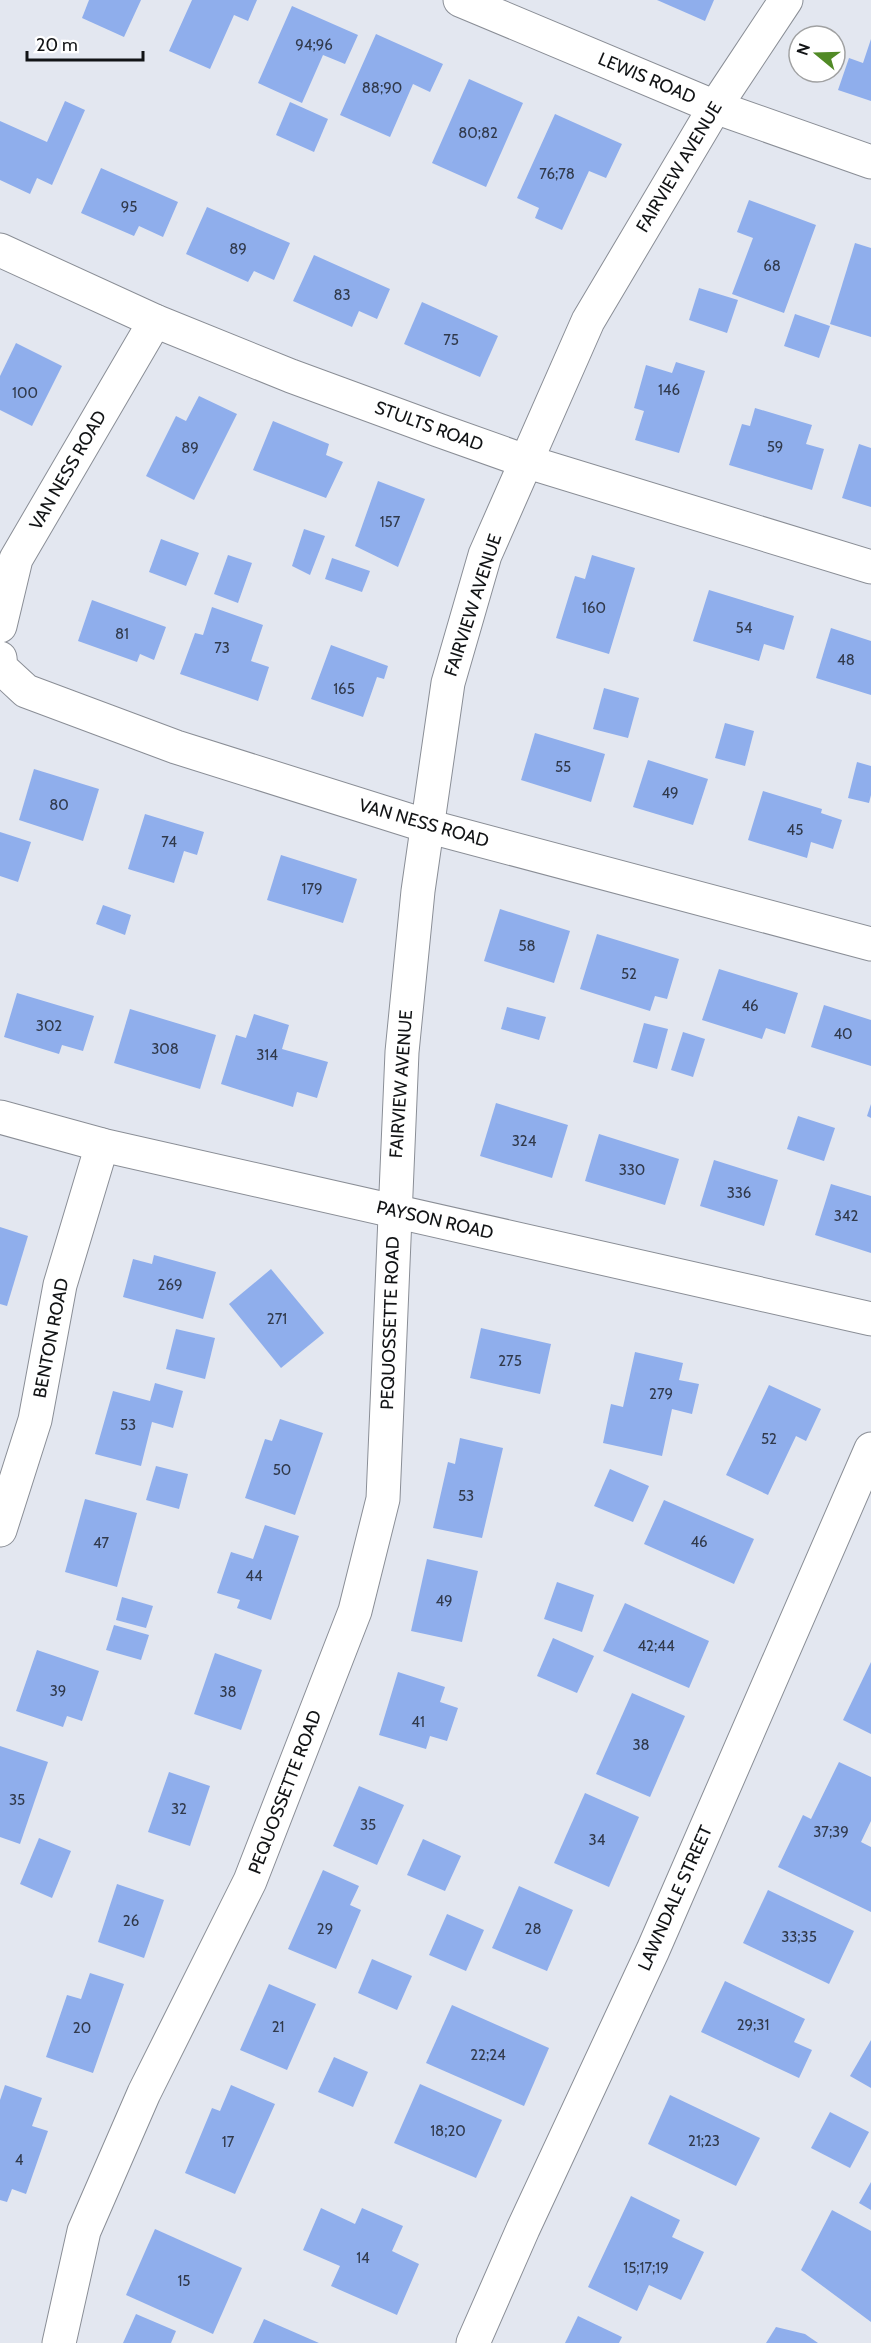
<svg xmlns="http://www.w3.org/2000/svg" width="871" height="2343" viewBox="0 0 871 2343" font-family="Cabin,sans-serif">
<rect width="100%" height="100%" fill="#e3e7f0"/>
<g fill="#8faeec">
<polygon points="89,0 141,0 124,37 82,18"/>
<polygon points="192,0 257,0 248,21 234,15 210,69 169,51"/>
<polygon points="657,0 714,0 705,21"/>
<polygon points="292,6 358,35 345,64 323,55 302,103 258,83"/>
<polygon points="376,34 443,64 430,92 413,84 390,137 340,115"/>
<polygon points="871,39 871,101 838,90 849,58 863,63"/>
<polygon points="469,79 523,103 486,187 432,163"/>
<polygon points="65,101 85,110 52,185 37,178 30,194 0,180 0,121 47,142"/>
<polygon points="290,102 328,119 314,152 276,135"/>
<polygon points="555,114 622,144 606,178 589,171 562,230 535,218 539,208 517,198"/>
<polygon points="101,168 178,202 163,237 139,226 134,236 81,213"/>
<polygon points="749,200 816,225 784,313 732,294 753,238 737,232"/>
<polygon points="207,207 290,243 274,280 254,271 248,282 186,254"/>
<polygon points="855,243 871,248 871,337 830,324"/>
<polygon points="314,255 390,289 377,319 359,311 352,327 293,301"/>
<polygon points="699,288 738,300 727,333 689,320"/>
<polygon points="422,302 498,336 480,377 404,344"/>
<polygon points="795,314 830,326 819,358 784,346"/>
<polygon points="16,343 62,366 32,426 0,410 0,376"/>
<polygon points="676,362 705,371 679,453 635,440 644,411 634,408 646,365 672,373"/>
<polygon points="199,396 237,414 194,500 146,476 176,416 186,421"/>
<polygon points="755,408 812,425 806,444 824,449 812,490 729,465 742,424 750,426"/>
<polygon points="273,421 329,444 326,455 343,462 326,498 253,470"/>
<polygon points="859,444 871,448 871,507 842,498"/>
<polygon points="378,481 425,499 398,567 355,546"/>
<polygon points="304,529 325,536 310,575 292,566"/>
<polygon points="161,539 199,553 186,586 149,572"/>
<polygon points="228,555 252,563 238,603 214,594"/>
<polygon points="592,555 635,568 609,654 556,638 575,576 585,579"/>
<polygon points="332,558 370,571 362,592 325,579"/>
<polygon points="709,590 794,616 784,650 764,644 759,661 693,641"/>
<polygon points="92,600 166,627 154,660 140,654 137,662 78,641"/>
<polygon points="212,607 263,625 251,661 269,667 258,701 180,674 195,633 203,635"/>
<polygon points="831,628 871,641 871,695 816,678"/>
<polygon points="331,645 388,666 384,679 377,677 363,717 311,699"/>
<polygon points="604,688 639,698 628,738 593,729"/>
<polygon points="725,723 754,731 745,766 715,758"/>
<polygon points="535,733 605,754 591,802 521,780"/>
<polygon points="648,760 708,779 693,825 633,807"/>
<polygon points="857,762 871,766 871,795 869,803 848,798"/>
<polygon points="34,769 99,789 83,841 19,820"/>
<polygon points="763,791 822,809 821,813 842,820 833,849 811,842 807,858 748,840"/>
<polygon points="145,814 204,832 197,855 184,851 174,883 128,869"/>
<polygon points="0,832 31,842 18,882 0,876"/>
<polygon points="281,855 357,879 343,923 267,900"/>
<polygon points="103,905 131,915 125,935 96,924"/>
<polygon points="500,909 570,931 554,983 484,961"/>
<polygon points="597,934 679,959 667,999 655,996 650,1011 580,989"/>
<polygon points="719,969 798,993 785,1034 766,1028 762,1039 702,1020"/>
<polygon points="17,993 94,1016 83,1051 62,1045 59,1054 4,1037"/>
<polygon points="824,1005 871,1020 871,1066 811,1047"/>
<polygon points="507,1007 546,1017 539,1040 501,1029"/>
<polygon points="130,1009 216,1035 200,1089 114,1063"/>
<polygon points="254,1014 289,1025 282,1049 328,1062 317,1098 297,1092 293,1107 221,1084 236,1035 246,1038"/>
<polygon points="644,1023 668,1029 657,1069 633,1062"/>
<polygon points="683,1032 705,1039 693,1077 671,1070"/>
<polygon points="496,1103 568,1125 552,1178 480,1156"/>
<polygon points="871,1104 871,1118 867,1116"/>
<polygon points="798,1116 835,1128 824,1161 787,1149"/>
<polygon points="599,1134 679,1159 665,1205 585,1181"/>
<polygon points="714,1160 778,1180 764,1226 700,1206"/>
<polygon points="831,1184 871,1196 871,1253 815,1235"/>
<polygon points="0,1227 28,1236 7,1306 0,1304"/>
<polygon points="154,1255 216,1272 203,1319 123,1297 133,1259 152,1264"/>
<polygon points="271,1269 324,1333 281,1368 229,1304"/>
<polygon points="481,1328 551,1344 540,1394 470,1378"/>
<polygon points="176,1329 215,1338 205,1379 166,1369"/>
<polygon points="635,1352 683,1363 679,1380 699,1384 692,1414 672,1409 662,1456 603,1443 611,1404 623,1407"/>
<polygon points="155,1383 183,1391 173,1428 152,1422 141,1466 95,1454 113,1391 150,1401"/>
<polygon points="769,1385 821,1409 806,1441 796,1436 768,1495 726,1475"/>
<polygon points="280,1419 323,1433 295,1515 245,1498 265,1439 272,1441"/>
<polygon points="460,1438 503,1448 482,1538 433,1528 448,1462 455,1464"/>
<polygon points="156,1466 188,1474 179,1509 146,1500"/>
<polygon points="610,1469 649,1486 633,1522 594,1506"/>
<polygon points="85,1499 137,1513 117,1587 65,1572"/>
<polygon points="664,1500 754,1539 734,1584 644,1544"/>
<polygon points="265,1525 299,1536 271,1620 237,1608 240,1600 217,1593 231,1552 253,1559"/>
<polygon points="427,1559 478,1571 462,1642 411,1631"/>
<polygon points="557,1582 594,1595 582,1632 544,1619"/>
<polygon points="122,1597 153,1606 146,1628 116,1620"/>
<polygon points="625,1603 709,1641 689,1688 603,1651"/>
<polygon points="114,1625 149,1635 141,1660 106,1650"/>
<polygon points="553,1638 594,1656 577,1693 537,1676"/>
<polygon points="37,1650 99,1671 82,1721 67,1716 63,1727 16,1711"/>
<polygon points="215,1653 262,1670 241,1730 194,1714"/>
<polygon points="871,1662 871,1734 843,1720"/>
<polygon points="398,1672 445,1687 440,1702 458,1708 447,1741 430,1736 426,1749 379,1735"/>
<polygon points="632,1693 685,1716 650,1797 596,1774"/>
<polygon points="0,1746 48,1762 20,1844 0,1837"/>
<polygon points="839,1762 871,1777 871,1821 861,1842 871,1847 871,1912 778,1867 803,1815 811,1819"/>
<polygon points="169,1772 210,1786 190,1846 148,1832"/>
<polygon points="359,1786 404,1805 377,1865 333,1846"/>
<polygon points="585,1793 639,1817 609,1887 554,1863"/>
<polygon points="39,1838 71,1851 52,1898 20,1884"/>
<polygon points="423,1839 461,1856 445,1891 407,1875"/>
<polygon points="323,1870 359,1886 350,1905 361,1910 336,1969 288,1949"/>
<polygon points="117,1884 164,1900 144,1958 98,1942"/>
<polygon points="519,1886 573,1910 547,1971 492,1948"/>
<polygon points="768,1890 854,1931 829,1984 743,1943"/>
<polygon points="447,1914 484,1930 466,1971 429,1955"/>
<polygon points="372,1959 412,1976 397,2010 358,1993"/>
<polygon points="90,1973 124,1984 93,2073 46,2057 67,1995 81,1999"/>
<polygon points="725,1981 805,2019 794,2042 812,2050 799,2078 701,2032"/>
<polygon points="269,1984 316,2004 287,2070 240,2050"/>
<polygon points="452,2005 549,2048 524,2106 426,2063"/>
<polygon points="871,2040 871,2088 850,2076"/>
<polygon points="334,2057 368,2072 353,2107 318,2092"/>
<polygon points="420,2084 502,2120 476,2178 394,2143"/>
<polygon points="5,2085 42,2098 32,2126 48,2131 26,2194 12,2189 7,2202 0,2200 0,2100"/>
<polygon points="231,2085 275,2104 235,2194 185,2173 212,2108 220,2111"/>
<polygon points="670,2095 760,2138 736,2186 648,2144"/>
<polygon points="830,2112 869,2132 850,2168 811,2148"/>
<polygon points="871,2182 871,2210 859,2203"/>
<polygon points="631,2196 680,2220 672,2237 704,2252 681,2300 649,2285 637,2311 588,2287"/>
<polygon points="321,2208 355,2224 362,2208 403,2226 392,2251 419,2264 397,2315 331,2286 340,2266 303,2250"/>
<polygon points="832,2210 871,2231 871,2322 801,2270"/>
<polygon points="155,2229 242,2268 213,2334 126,2295"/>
<polygon points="136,2314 176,2331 171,2343 123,2343"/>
<polygon points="578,2316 622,2337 619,2343 565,2343"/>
<polygon points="264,2319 319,2343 253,2343"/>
<polygon points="776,2327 805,2334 818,2343 766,2343"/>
</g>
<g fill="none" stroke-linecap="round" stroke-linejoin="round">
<g stroke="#8a8e96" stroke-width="35">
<g id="street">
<polyline points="460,0 715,107 871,162"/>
<polyline points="0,250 155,321 291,376 438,430 528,462 871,567"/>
<polyline points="0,626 16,559 155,321"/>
<polyline points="0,658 1,668 26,691 176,747 427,826 871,944"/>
<polyline points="0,1117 102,1145 871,1319"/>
<polyline points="0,1530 35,1420 60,1285 102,1145"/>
<polyline points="59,2343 84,2231 144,2093 250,1881 355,1611 383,1499 402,1052 418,891 448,683 485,555 588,321 715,107 786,0"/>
<polyline points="473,2343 523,2229 653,1950 871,1449"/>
</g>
</g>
<use href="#street" stroke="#fff" stroke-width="33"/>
</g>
<g text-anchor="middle" stroke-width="6" stroke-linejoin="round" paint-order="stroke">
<g font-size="15" fill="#313a4c">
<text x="314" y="50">94;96</text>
<text x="382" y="93">88;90</text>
<text x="478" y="138">80;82</text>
<text x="557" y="179">76;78</text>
<text x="129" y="212">95</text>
<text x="238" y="254">89</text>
<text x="772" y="271">68</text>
<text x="342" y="300">83</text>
<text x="451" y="345">75</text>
<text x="669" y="395">146</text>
<text x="25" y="398">100</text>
<text x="775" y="452">59</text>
<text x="190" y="453">89</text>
<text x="390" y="527">157</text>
<text x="594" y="613">160</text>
<text x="744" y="633">54</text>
<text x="122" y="639">81</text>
<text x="222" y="653">73</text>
<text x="846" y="665">48</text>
<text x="344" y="694">165</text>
<text x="563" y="772">55</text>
<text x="670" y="798">49</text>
<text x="59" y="810">80</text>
<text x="795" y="835">45</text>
<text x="169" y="847">74</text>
<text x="312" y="894">179</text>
<text x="527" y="951">58</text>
<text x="629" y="979">52</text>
<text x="750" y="1011">46</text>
<text x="49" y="1031">302</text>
<text x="843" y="1039">40</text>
<text x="165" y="1054">308</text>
<text x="267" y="1060">314</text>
<text x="524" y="1146">324</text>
<text x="632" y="1175">330</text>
<text x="739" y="1198">336</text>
<text x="846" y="1221">342</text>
<text x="170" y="1290">269</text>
<text x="277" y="1324">271</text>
<text x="510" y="1366">275</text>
<text x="661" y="1399">279</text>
<text x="128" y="1430">53</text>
<text x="769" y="1444">52</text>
<text x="282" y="1475">50</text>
<text x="466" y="1501">53</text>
<text x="699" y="1547">46</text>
<text x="101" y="1548">47</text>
<text x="254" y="1581">44</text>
<text x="444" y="1606">49</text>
<text x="656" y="1651">42;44</text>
<text x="58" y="1696">39</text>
<text x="228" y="1697">38</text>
<text x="418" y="1727">41</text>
<text x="641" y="1750">38</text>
<text x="17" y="1805">35</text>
<text x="179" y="1814">32</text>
<text x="368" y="1830">35</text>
<text x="831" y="1837">37;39</text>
<text x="597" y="1845">34</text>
<text x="131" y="1926">26</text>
<text x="325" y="1934">29</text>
<text x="533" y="1934">28</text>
<text x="799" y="1942">33;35</text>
<text x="753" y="2030">29;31</text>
<text x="278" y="2032">21</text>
<text x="82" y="2033">20</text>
<text x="488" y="2060">22;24</text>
<text x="448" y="2136">18;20</text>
<text x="704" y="2146">21;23</text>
<text x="228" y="2147">17</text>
<text x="19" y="2165">4</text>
<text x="363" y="2263">14</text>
<text x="646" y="2273">15;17;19</text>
<text x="184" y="2286">15</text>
</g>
<g font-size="18" fill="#121416" stroke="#fff">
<text transform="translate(647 78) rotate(23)" y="6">LEWIS ROAD</text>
<text transform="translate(679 167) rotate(-59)" y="6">FAIRVIEW AVENUE</text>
<text transform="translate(429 426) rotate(20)" y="6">STULTS ROAD</text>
<text transform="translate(68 470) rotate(-60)" y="6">VAN NESS ROAD</text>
<text transform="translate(473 605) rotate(-72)" y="6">FAIRVIEW AVENUE</text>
<text transform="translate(424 823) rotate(16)" y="6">VAN NESS ROAD</text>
<text transform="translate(401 1084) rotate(-86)" y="6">FAIRVIEW AVENUE</text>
<text transform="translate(435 1220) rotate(13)" y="6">PAYSON ROAD</text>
<text transform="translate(390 1323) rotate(-88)" y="6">PEQUOSSETTE ROAD</text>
<text transform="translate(51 1338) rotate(-79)" y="6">BENTON ROAD</text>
<text transform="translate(285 1792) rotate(-69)" y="6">PEQUOSSETTE ROAD</text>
<text transform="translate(675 1898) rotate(-66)" y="6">LAWNDALE STREET</text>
</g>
</g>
<g transform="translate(817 54) rotate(289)"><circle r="28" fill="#ffffff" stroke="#a0a1a2" stroke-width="1.5"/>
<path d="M0-4.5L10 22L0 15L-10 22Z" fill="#518a26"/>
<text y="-9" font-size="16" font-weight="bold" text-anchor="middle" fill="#121416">N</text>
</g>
<path d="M27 51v9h116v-9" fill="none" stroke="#121416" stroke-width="3"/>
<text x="36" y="51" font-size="18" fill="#121416" stroke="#ffffff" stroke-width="4.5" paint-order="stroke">20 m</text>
</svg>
